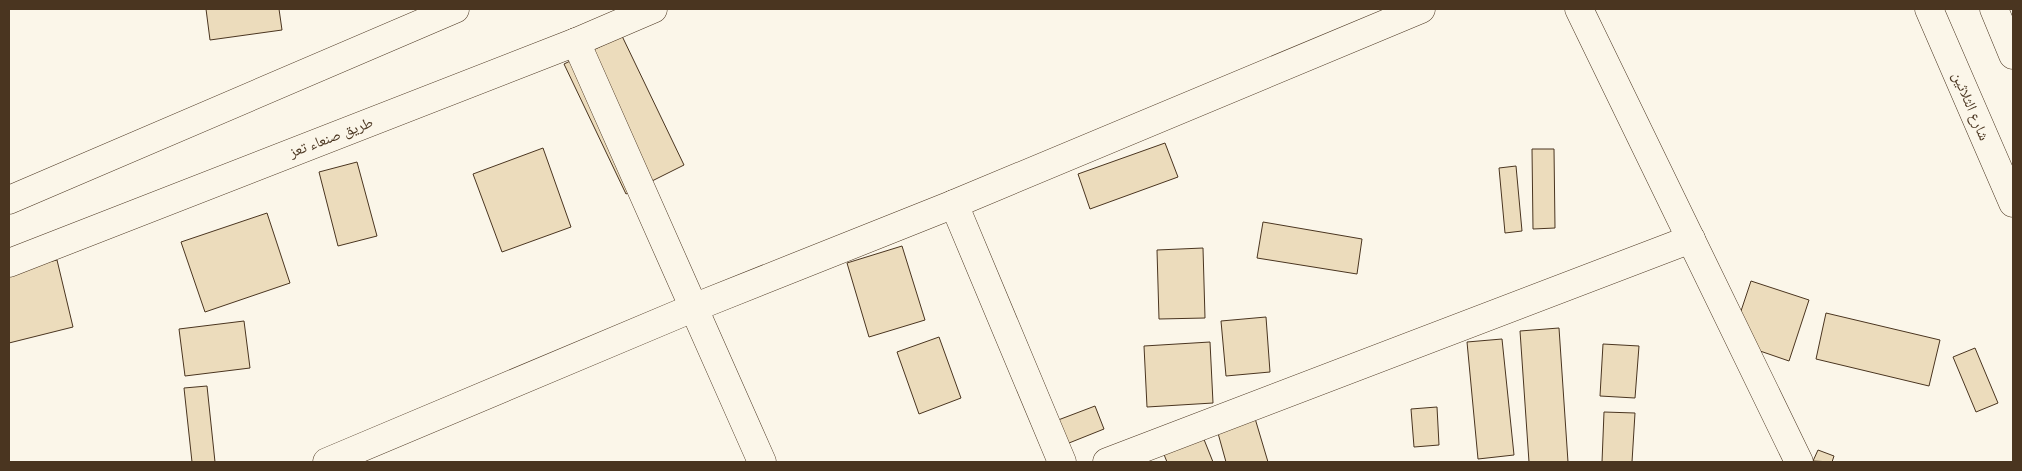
<svg xmlns="http://www.w3.org/2000/svg" width="2022" height="471" viewBox="0 0 2022 471" font-family="Figtree,'Noto Naskh Arabic',sans-serif">
<rect width="100%" height="100%" fill="#fbf6e9"/>
<g fill="#ecdcbc" stroke="#4a3520">
<polygon points="206,9 279,9 282,30 210,40"/>
<polygon points="622,36 684,165 626,194 564,64"/>
<polygon points="1165,143 1178,177 1090,209 1078,174"/>
<polygon points="543,148 571,227 502,252 473,174"/>
<polygon points="1532,149 1554,149 1555,228 1533,229"/>
<polygon points="357,162 377,236 338,246 319,172"/>
<polygon points="1516,166 1522,231 1505,233 1499,168"/>
<polygon points="267,213 290,283 205,312 181,242"/>
<polygon points="1263,222 1362,239 1357,274 1257,258"/>
<polygon points="902,246 925,320 869,337 847,263"/>
<polygon points="1203,248 1205,318 1159,319 1157,250"/>
<polygon points="57,260 73,327 9,343 9,271"/>
<polygon points="1751,281 1809,300 1789,361 1731,341"/>
<polygon points="1826,313 1940,340 1929,386 1816,359"/>
<polygon points="1266,317 1270,372 1226,376 1221,321"/>
<polygon points="244,321 250,368 185,376 179,329"/>
<polygon points="1559,328 1568,462 1529,462 1520,331"/>
<polygon points="939,337 961,398 919,414 897,352"/>
<polygon points="1502,339 1514,455 1478,459 1467,342"/>
<polygon points="1210,342 1213,403 1147,407 1144,346"/>
<polygon points="1603,344 1639,346 1635,398 1600,396"/>
<polygon points="1975,348 1998,403 1976,412 1953,357"/>
<polygon points="207,386 215,462 192,462 184,388"/>
<polygon points="1095,406 1104,429 1054,449 1045,425"/>
<polygon points="1437,407 1439,445 1414,447 1411,409"/>
<polygon points="1604,412 1635,413 1632,462 1602,462"/>
<polygon points="1254,415 1268,462 1226,462 1216,426"/>
<polygon points="1203,437 1213,462 1167,462 1163,452"/>
<polygon points="1818,450 1834,456 1832,462 1813,461"/>
</g>
<g fill="none" stroke-linecap="round" stroke-linejoin="round">
<g stroke="#4a3520" stroke-width="29">
<g id="minor">
<polyline points="1579,9 1799,462"/>
<polyline points="1929,9 2013,203"/>
<polyline points="1994,9 2013,55"/>
<polyline points="576,42 762,462"/>
<polyline points="954,204 1421,9"/>
<polyline points="327,462 693,308 954,204 1062,462"/>
<polyline points="1107,462 1691,239"/>
</g>
</g>
<g stroke="#4a3520" stroke-width="29">
<g id="highway">
<polyline points="9,200 455,9"/>
<polyline points="9,263 576,42 653,9"/>
</g>
</g>
<use href="#minor" stroke="#fbf6e9" stroke-width="28"/>
<use href="#highway" stroke="#fbf6e9" stroke-width="28"/>
</g>
<g text-anchor="middle" stroke-width="4" stroke-linejoin="round" paint-order="stroke">
<g font-size="15" fill="#4a3520" stroke="#fbf6e9">
<text transform="translate(1971 106) rotate(67)" y="5">شارع الثلاثين</text>
<text transform="translate(331 137) rotate(-21)" y="5">طريق صنعاء تعز</text>
</g>
</g>
<rect width="2022" height="471" fill="none" stroke="#4a3520" stroke-width="20"/>
</svg>
